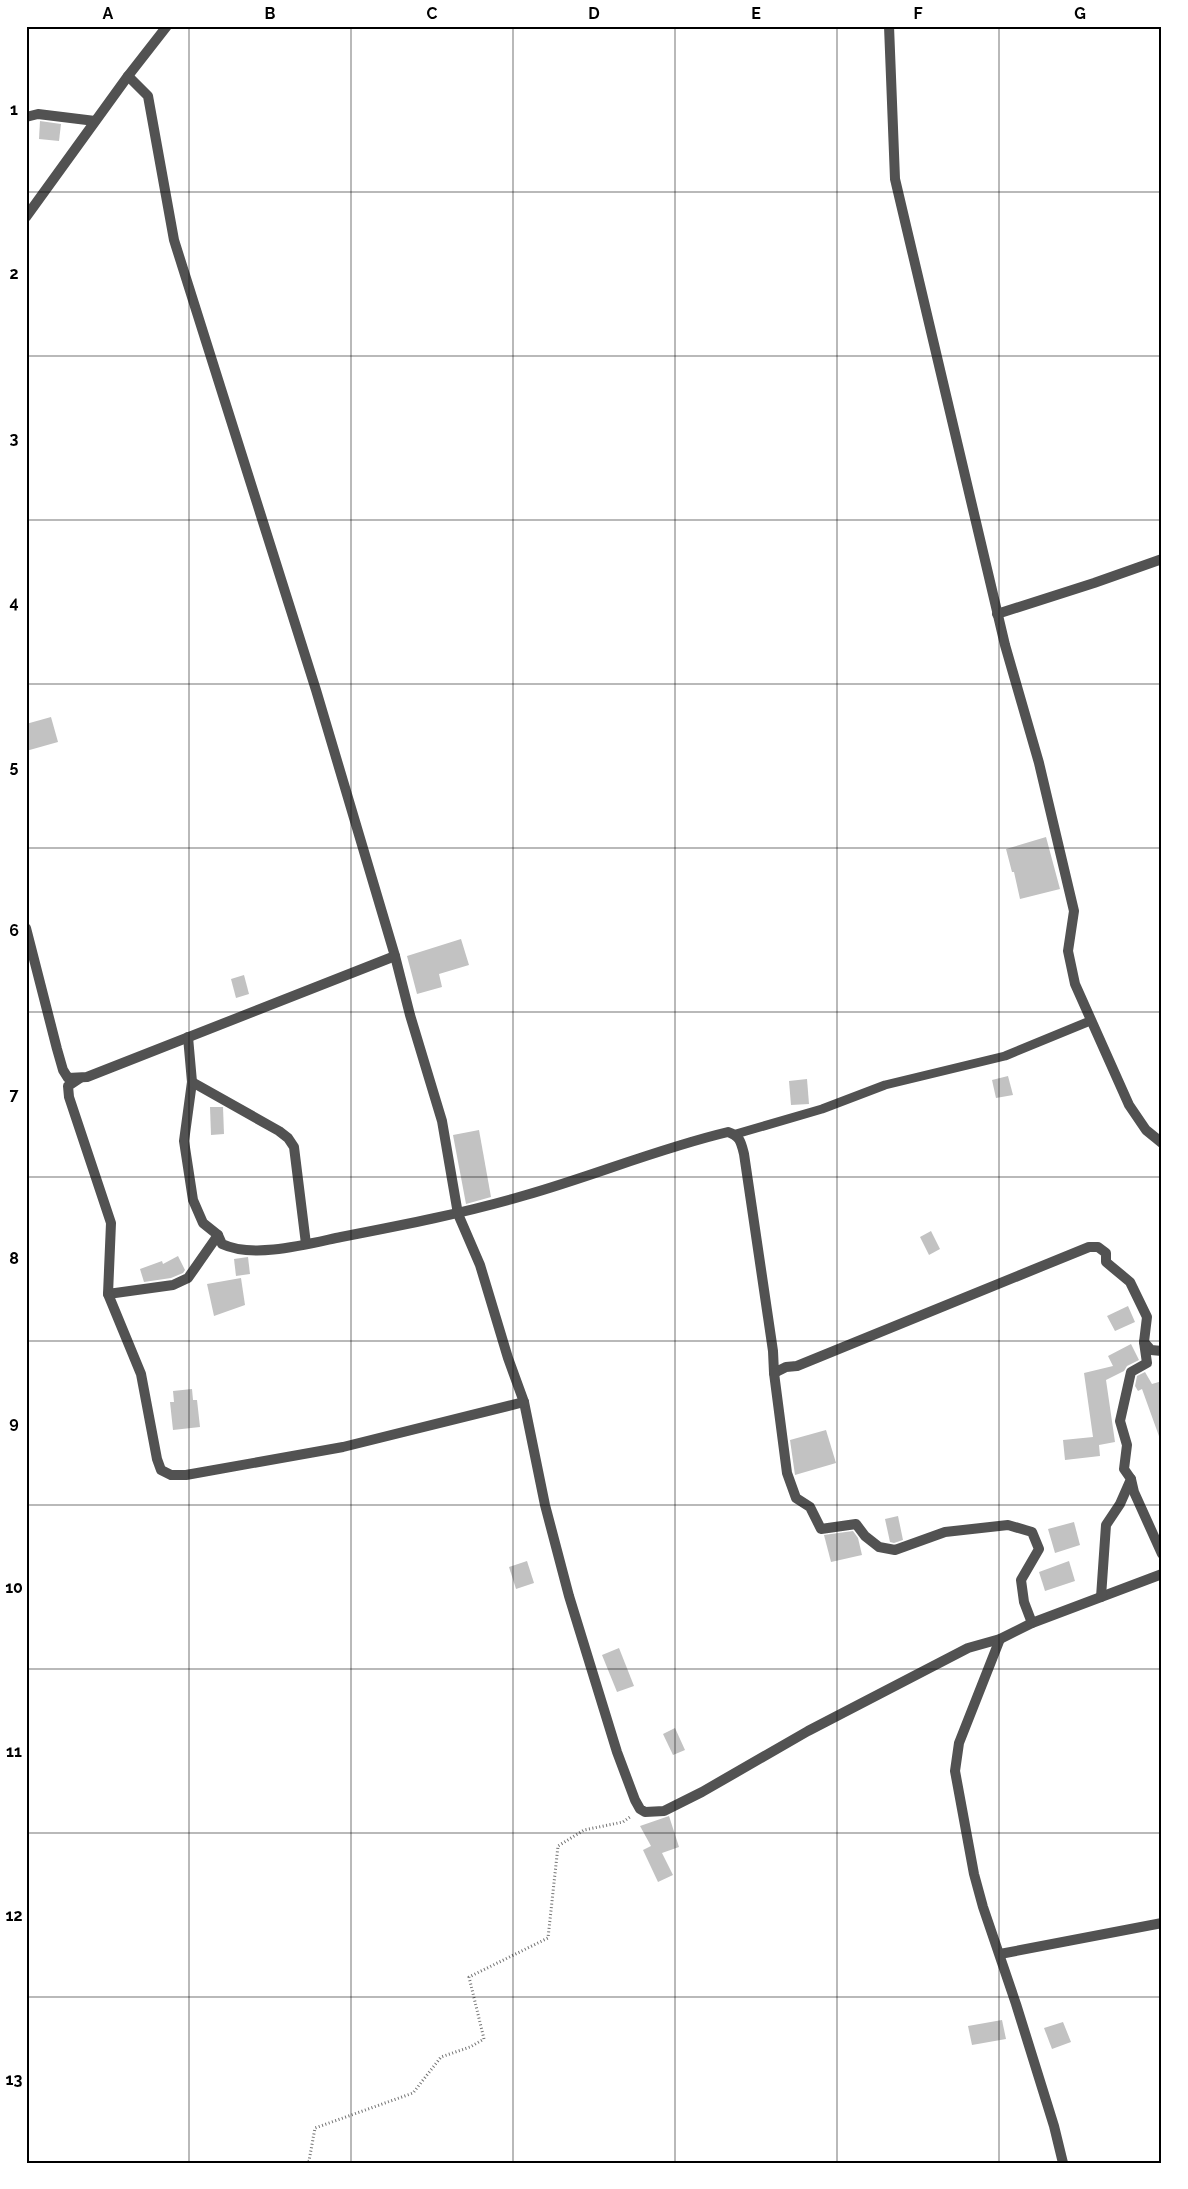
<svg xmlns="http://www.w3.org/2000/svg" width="1188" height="2189" viewBox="0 0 1188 2189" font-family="Raleway,sans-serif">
<rect width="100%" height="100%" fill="#fff"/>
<g fill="#c2c2c2">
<polygon points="40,121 61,124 59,141 39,139"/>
<polygon points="51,717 58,742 26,751 26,724"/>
<polygon points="1046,837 1060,889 1020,899 1014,872 1012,872 1006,849"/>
<polygon points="461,939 469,965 439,974 442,987 417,994 407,956"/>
<polygon points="244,975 249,994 236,998 231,979"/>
<polygon points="1008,1076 1013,1095 996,1098 992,1080"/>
<polygon points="807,1079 809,1104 791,1105 789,1081"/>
<polygon points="210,1107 223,1107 224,1134 211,1135"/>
<polygon points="479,1130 491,1197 466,1204 453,1135"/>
<polygon points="931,1231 940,1249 929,1255 920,1237"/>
<polygon points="178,1256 185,1270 183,1273 171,1278 144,1282 140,1269 162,1261 163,1264"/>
<polygon points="248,1257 250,1274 236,1276 234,1259"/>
<polygon points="241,1278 245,1305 214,1316 207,1284"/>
<polygon points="1128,1306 1135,1322 1115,1331 1107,1316"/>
<polygon points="1131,1344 1139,1360 1127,1366 1124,1371 1106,1380 1115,1442 1099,1445 1100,1456 1065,1460 1063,1440 1093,1437 1084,1373 1113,1366 1108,1356"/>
<polygon points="1145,1372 1152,1384 1162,1381 1162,1439 1160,1439 1142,1389 1138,1391 1135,1386 1137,1376"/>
<polygon points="192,1389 193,1400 197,1400 200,1427 173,1430 170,1402 174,1402 173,1391"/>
<polygon points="826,1430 836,1463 795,1475 790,1440"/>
<polygon points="898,1516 903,1540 894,1543 890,1542 885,1519"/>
<polygon points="1074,1522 1080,1545 1055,1553 1048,1529"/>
<polygon points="853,1531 858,1538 862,1555 831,1562 824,1535"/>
<polygon points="527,1561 534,1583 516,1589 509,1567"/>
<polygon points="1069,1561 1075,1581 1045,1591 1039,1572"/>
<polygon points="619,1648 634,1686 617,1692 602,1655"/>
<polygon points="675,1728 685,1750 673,1755 663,1734"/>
<polygon points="669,1816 679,1847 662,1853 673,1875 658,1882 643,1850 651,1846 640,1826"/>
<polygon points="1002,2020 1006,2039 972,2045 968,2026"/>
<polygon points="1063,2022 1071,2042 1052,2049 1044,2028"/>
</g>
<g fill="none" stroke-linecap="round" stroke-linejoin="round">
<polyline stroke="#747474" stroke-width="3" stroke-dasharray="1 2.5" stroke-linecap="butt" points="305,2163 309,2161 315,2128 413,2093 441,2057 470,2047 484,2039 469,1977 548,1938 558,1846 584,1830 623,1822 630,1817"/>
<polyline stroke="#525252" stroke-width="9" points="736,1134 822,1109 885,1085 1005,1056 1090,1021"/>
<g stroke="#525252" stroke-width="10">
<polyline points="889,26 895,179 1005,645 1039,763 1074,911 1068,951 1075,984 1129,1105 1146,1130 1162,1143"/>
<polyline points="128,76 148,96 174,240 316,690 395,956 410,1015 442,1121 458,1214 480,1265 508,1358 524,1402 545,1505 569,1596 617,1752 635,1800 640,1809 645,1812 664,1811 702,1792 808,1731 968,1648 1000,1639 1032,1623 1162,1574"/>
<polyline points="26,117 38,114 95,121"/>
<polyline points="26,217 128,76 167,26"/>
<polyline points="997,614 1094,583 1162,559"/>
<polyline points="26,928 57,1049 63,1070 68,1078 87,1077 395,956"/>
<path d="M188 1037 192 1082 184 1141 193 1200 203 1223 218 1235 222 1244C254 1259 308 1244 341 1237 403 1225 465 1213 526 1195 593 1176 660 1148 728 1132 740 1136 741 1142 744 1154L773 1351 774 1373 786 1367 797 1366 1089 1247H1098L1106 1253V1262L1130 1282 1147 1317 1144 1342 1151 1350 1162 1351"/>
<polyline points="80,1078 68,1086 69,1097 111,1223 108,1294 173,1285 188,1278 218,1235"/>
<polyline points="192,1082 279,1131 288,1138 294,1147 306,1244"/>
<polyline points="108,1294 141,1374 157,1459 161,1470 171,1475 186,1475 343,1447 524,1402"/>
<polyline points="774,1373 787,1473 796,1498 810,1507 821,1529 856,1524 865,1536 879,1547 895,1550 945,1532 1008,1525 1032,1532 1039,1549 1021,1580 1024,1602 1032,1623"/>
<polyline points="1131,1479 1134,1492 1162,1554"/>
<polyline points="1101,1597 1106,1525 1120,1504 1131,1479 1124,1469 1127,1445 1120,1421 1131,1372 1147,1363 1144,1342"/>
<polyline points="1000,1639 959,1743 955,1771 974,1874 983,1907 1016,2004 1054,2126 1063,2163"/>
<polyline points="1000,1954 1162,1923"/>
</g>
</g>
<path fill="none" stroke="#000" stroke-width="1" stroke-opacity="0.55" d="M189 26V2163M351 26V2163M513 26V2163M675 26V2163M837 26V2163M999 26V2163M26 192H1162M26 356H1162M26 520H1162M26 684H1162M26 848H1162M26 1012H1162M26 1177H1162M26 1341H1162M26 1505H1162M26 1669H1162M26 1833H1162M26 1997H1162"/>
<rect width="1188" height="2189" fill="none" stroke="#ffffff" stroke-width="55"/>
<rect x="28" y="28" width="1132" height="2134" fill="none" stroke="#000" stroke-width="2"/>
<g font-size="16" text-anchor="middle" font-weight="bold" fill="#000">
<text x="108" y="19">A</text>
<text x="270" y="19">B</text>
<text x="432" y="19">C</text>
<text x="594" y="19">D</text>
<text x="756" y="19">E</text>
<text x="918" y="19">F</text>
<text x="1080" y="19">G</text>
<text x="14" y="115">1</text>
<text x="14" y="279">2</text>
<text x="14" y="444">3</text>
<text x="14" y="608">4</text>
<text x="14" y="772">5</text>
<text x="14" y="936">6</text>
<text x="14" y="1100">7</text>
<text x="14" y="1264">8</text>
<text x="14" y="1428">9</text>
<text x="14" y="1593">10</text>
<text x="14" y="1757">11</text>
<text x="14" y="1921">12</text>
<text x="14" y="2085">13</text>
</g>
</svg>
